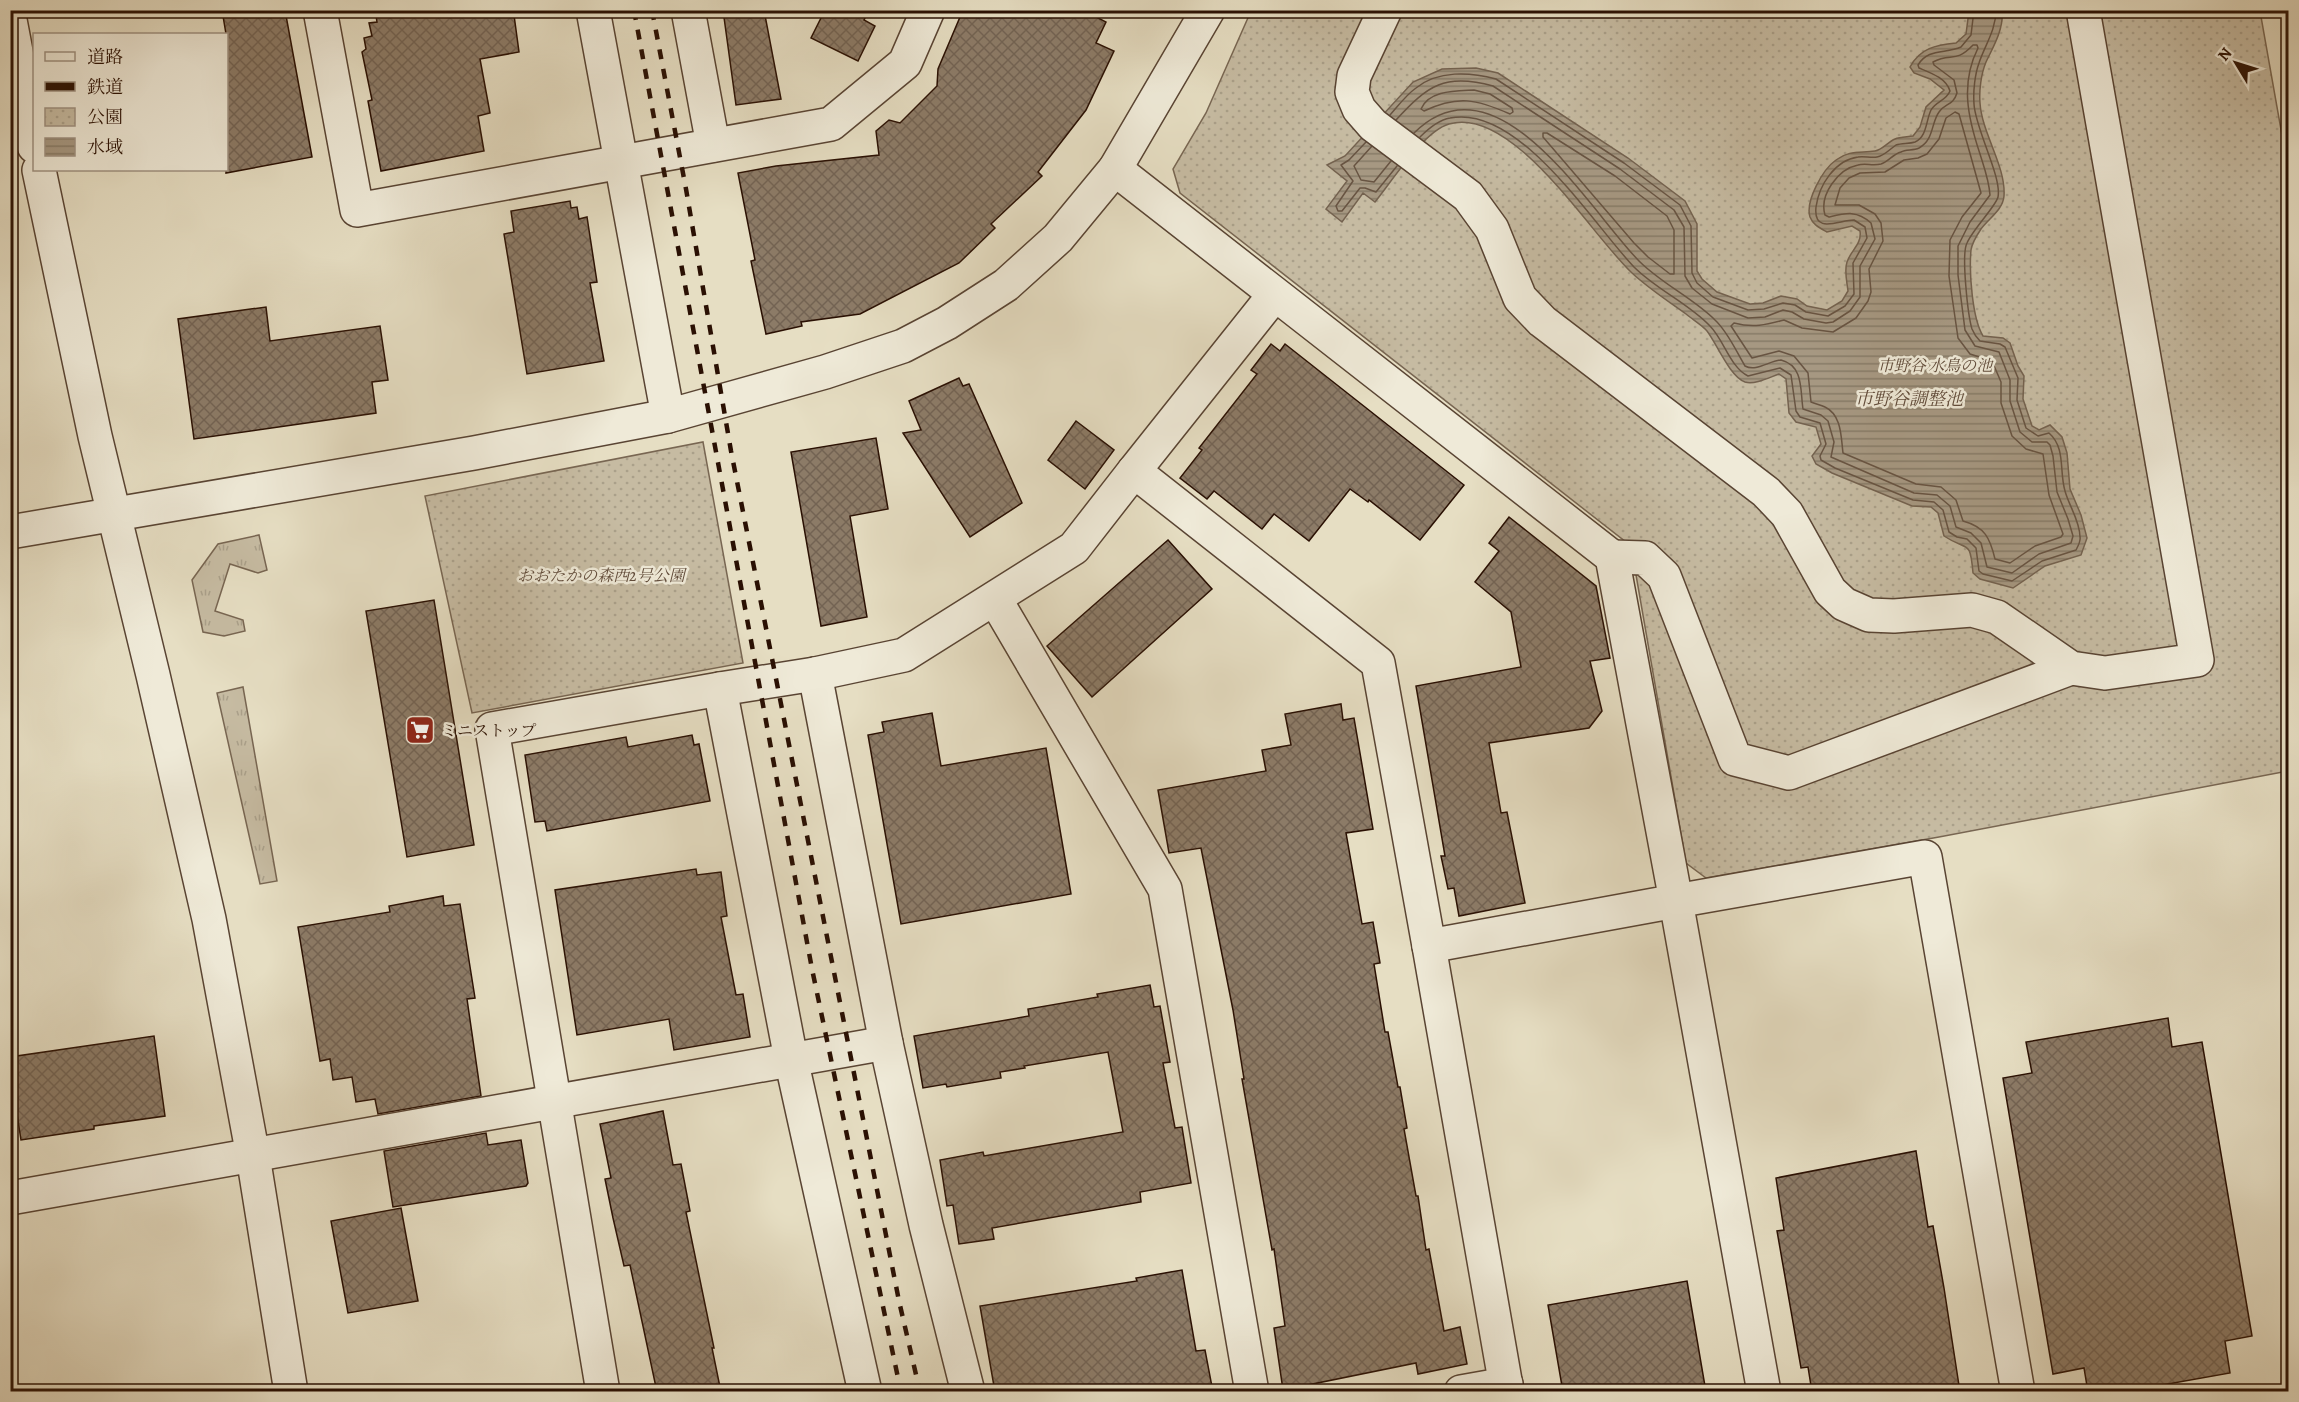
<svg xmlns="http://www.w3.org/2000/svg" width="2299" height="1402" viewBox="0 0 2299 1402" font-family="Alegreya,'Noto Serif JP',serif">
<defs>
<pattern id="grass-tufts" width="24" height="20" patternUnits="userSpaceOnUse" patternTransform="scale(1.5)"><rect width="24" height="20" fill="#c6bba2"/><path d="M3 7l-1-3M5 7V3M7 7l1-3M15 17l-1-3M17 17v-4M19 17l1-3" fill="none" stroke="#aaa08a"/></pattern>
<pattern id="park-dots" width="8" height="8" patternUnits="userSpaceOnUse" patternTransform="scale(1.5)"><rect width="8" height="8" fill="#c6bba2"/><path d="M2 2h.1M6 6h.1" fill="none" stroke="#aaa08a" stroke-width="1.8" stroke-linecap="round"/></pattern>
<pattern id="water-rules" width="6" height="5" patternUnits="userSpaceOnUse" patternTransform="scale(1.5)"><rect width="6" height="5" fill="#a69882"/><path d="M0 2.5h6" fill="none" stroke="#877b68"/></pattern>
<pattern id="building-cross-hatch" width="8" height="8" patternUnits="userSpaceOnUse" patternTransform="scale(1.5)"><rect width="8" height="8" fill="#8c7b67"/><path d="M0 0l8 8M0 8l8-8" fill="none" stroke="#736353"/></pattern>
</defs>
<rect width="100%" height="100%" fill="#e6dec3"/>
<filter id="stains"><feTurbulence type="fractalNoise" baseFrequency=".00333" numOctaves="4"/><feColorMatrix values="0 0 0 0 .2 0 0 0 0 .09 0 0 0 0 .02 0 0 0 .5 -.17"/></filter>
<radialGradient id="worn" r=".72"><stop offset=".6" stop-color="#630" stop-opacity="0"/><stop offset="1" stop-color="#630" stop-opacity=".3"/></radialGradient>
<g fill="url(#grass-tufts)" stroke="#786652" stroke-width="1.5">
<polygon points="259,535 267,570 258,573 230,564 215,611 243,620 245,631 224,636 203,632 192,580 218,544"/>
<polygon points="243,687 277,881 260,884 217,693"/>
</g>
<g fill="url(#park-dots)" stroke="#786652" stroke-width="1.5">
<polygon points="1251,11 2260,11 2288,169 2288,771 1939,837 1706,878 1686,863 1631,546 1180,193 1173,169 1206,113"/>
<polygon points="703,442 743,663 472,713 425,496"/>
</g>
<path fill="url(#water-rules)" stroke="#74624f" stroke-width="1.5" d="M1969 11H2002C2004 29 1993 47 1986 62 1981 74 1979 91 1980 103 1982 134 2006 166 2004 196 2003 210 1988 219 1981 229 1977 235 1972 243 1971 250 1969 271 1972 318 1983 336L2003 338 2010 343 2018 366 2024 376 2023 399 2032 426 2039 430 2050 425 2062 437 2067 453 2070 489 2081 515 2087 538 2081 555 2045 566 2013 588 1980 579 1973 573C1970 538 1968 552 1944 536L1938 513 1931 507 1912 506 1832 473 1816 464 1812 456 1821 444 1816 427 1796 422 1789 413 1786 379 1779 374C1770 377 1755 385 1745 382 1730 377 1717 344 1707 331 1702 325 1693 320 1686 314 1668 301 1648 288 1632 273 1591 235 1513 105 1449 124 1424 131 1392 181 1375 202L1363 193 1342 222 1326 209 1347 181 1327 165 1345 156 1413 82 1442 69 1476 68 1498 73 1628 158 1685 201 1697 224V271L1702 279 1717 292 1750 304 1763 303 1781 296 1797 299 1807 306 1827 310 1842 301 1848 291C1847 282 1844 271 1847 262 1851 250 1862 244 1860 231L1852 226 1827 232C1820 228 1813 225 1810 217 1805 201 1823 169 1836 160 1849 150 1860 153 1875 151 1882 150 1888 142 1895 139 1900 137 1907 137 1913 136L1920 127 1926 107 1944 90 1930 79 1914 73 1910 67C1920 48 1936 45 1956 43L1966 34Z"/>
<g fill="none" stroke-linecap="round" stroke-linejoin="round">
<g stroke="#685442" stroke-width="1.5">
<path d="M1474 90 1490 94 1512 108 1513 112 1510 114C1476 99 1458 95 1424 111L1421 109C1429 90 1456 91 1474 90Z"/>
<path d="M1955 112 1959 114 1981 193 1962 217 1950 240 1949 276 1958 338 1970 354 1992 361 2001 382V403L2012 436 2026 449 2043 454 2049 495 2063 534 2061 537 2035 546 2010 563 1995 559C1990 538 1985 527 1963 521L1956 500 1941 487 1916 484 1843 453C1841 438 1842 415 1825 407 1821 405 1816 404 1811 402L1808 373 1794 356 1779 351 1752 358 1731 326 1734 323C1753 328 1766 325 1784 320L1802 328 1833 332 1856 318 1868 301 1871 292 1869 269 1883 241 1881 223 1875 214 1859 205H1835L1840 188 1849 178 1860 173 1885 172 1904 160 1918 158 1927 154 1939 139 1946 118Z"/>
<path d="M1390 115C1398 106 1406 95 1416 88 1438 70 1470 72 1496 79L1624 163 1680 205 1691 226 1692 273 1697 283 1713 297 1748 310 1764 309 1783 303 1795 305 1806 312 1828 316 1845 306 1854 294 1853 263 1867 238 1865 227 1854 220C1839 220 1813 235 1816 207 1819 185 1835 160 1858 157 1864 156 1871 158 1877 157 1884 156 1890 149 1896 145 1902 143 1909 144 1915 142 1927 137 1926 120 1931 110 1936 101 1946 101 1950 91 1946 78 1931 73 1919 68L1918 65C1928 48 1945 54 1961 47L1971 35 1974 10"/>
<path d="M1396 120C1428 85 1445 73 1493 86L1620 169 1674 210 1684 227 1685 276 1692 288 1712 304 1748 318 1765 317 1783 310 1792 312 1804 319 1826 323 1833 322 1850 311 1860 297V266L1875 239 1871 223C1857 210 1846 213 1829 217L1825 215C1819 195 1838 169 1858 165 1865 163 1873 166 1881 164 1888 162 1893 154 1901 152 1906 149 1913 151 1919 148 1934 140 1931 123 1939 112 1945 103 1953 106 1957 93L1954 80 1934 65 1933 62C1951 52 1955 64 1973 45H1977L1978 48C1960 84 1968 118 1980 154 1984 167 1989 180 1990 195L1970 222 1958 246V275L1965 330 1975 346 1999 352 2010 380V401L2020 432 2032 442H2047L2050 445 2053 456 2057 492 2068 519 2073 536 2071 543 2039 554 2012 573 1987 567 1981 543 1971 533 1956 527 1950 506 1937 495 1914 493 1831 457 1834 442 1828 421 1821 415 1803 409C1800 390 1804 366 1781 360 1769 361 1756 372 1745 366 1736 351 1728 332 1715 320 1693 298 1662 284 1639 261 1589 210 1497 50 1414 133"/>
<polygon points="1543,133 1547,133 1615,176 1667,216 1674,230 1674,274 1670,274 1648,257 1634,243 1543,137"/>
<path d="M1420 137C1428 129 1438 120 1450 118 1519 104 1592 223 1634 267 1657 290 1688 303 1710 326 1724 340 1730 367 1748 376L1780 368 1791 375 1796 411 1800 417 1820 423 1826 444 1820 456 1821 460 1835 468 1913 500 1934 502 1943 510 1949 532 1957 537 1967 539 1976 548 1979 571 1983 574 2012 581 2042 561 2076 550C2078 546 2081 541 2080 537 2080 521 2069 506 2065 491 2059 471 2066 448 2049 433L2038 436 2026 428 2017 400 2018 378 2005 347 2000 344 1980 341C1977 338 1974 334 1972 329 1968 316 1961 254 1967 243 1973 229 1996 206 1998 197 2002 177 1975 128 1974 104 1973 91 1975 74 1979 63 1985 45 1996 30 1996 10"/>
<polyline points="1366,142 1349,160 1341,165 1353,181 1336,206 1338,211 1342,211 1360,188 1365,188 1376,192 1397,166"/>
<polyline points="1372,146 1354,166 1361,180 1374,182 1391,161"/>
</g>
</g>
<g fill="url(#building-cross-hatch)" stroke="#2a1003" stroke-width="1.5">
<polygon points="222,10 285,10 312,157 226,173 226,34"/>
<polygon points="375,10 503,10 503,16 514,15 519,52 480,59 490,113 478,116 484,151 381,171 368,101 372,100 362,52 366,49 364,38 372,36 369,23 377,22"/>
<polygon points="723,10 764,10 781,99 736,105"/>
<polygon points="825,10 869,10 864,20 875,26 858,61 811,38"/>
<polygon points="963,10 1083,10 1106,22 1096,43 1114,51 1086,110 1038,172 1042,176 991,224 995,228 959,263 860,314 801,322 802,326 766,334 751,261 755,260 738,173 776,166 879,155 876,131 889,120 900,123 937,86 938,69"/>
<polygon points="570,201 571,208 577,207 579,219 587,217 597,282 590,283 604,361 527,374 504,234 514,232 511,211"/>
<polygon points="266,307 270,341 380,326 388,380 372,382 376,413 194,439 178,319"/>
<polygon points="1271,344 1280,351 1285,344 1464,485 1420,540 1369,500 1368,502 1350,489 1309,541 1274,514 1262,529 1214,491 1207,499 1180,478 1202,450 1199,448 1257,374 1251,370"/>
<polygon points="959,378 963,386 969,384 1022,503 970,537 903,433 921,430 909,401"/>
<polygon points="1076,421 1114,450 1085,489 1048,460"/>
<polygon points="876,438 888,509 850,516 867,617 821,626 791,452"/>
<polygon points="1509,517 1596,586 1610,658 1590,661 1602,711 1589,728 1489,743 1501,813 1507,812 1525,903 1459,916 1454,888 1448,889 1441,856 1445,856 1416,686 1521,667 1511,612 1475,582 1499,551 1489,543"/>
<polygon points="1168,540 1212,589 1092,697 1047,646"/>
<polygon points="434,600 474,845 407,857 366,611"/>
<polygon points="1341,704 1343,720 1354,718 1373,829 1346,833 1362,924 1373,922 1380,963 1374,964 1385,1032 1388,1032 1398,1087 1400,1087 1407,1128 1404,1129 1416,1196 1418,1196 1426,1250 1429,1249 1444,1331 1460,1327 1467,1364 1418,1374 1416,1363 1283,1390 1274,1328 1285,1326 1274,1249 1272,1250 1242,1079 1244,1079 1233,1010 1201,848 1169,853 1158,790 1266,771 1262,750 1291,745 1285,714"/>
<polygon points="932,713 941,766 1046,748 1071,894 901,924 868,735 884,732 882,722"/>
<polygon points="692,735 694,745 699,744 710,801 547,831 545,821 535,822 525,755 626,737 628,747"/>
<polygon points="696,869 697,875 721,872 727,916 721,917 736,995 743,994 750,1037 674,1050 669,1019 577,1035 555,890"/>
<polygon points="443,896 444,906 460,904 475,998 467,999 481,1096 378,1114 375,1099 356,1102 352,1077 333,1080 330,1059 320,1061 298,927 390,912 389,906"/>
<polygon points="1150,985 1154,1007 1160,1006 1170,1062 1163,1063 1175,1128 1182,1127 1191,1183 1140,1192 1141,1202 992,1228 994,1239 959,1244 953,1205 947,1206 940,1160 983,1152 984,1156 1123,1132 1108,1052 1024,1066 1025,1068 1000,1072 1001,1078 947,1087 946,1084 923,1088 914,1036 1029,1016 1028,1009 1098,997 1097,994"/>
<polygon points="2168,1018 2172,1047 2202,1042 2252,1336 2225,1341 2230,1373 2123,1392 2088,1392 2084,1368 2053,1374 2003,1078 2032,1073 2026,1042"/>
<polygon points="154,1036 165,1116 94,1126 94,1129 21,1140 16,1108 10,1108 10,1057"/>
<polygon points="663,1111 673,1165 681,1164 690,1211 686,1212 714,1348 712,1348 721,1392 657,1392 630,1265 624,1266 613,1218 605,1179 611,1178 600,1124"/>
<polygon points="486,1133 488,1145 521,1140 528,1183 526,1186 393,1207 384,1151"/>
<polygon points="1916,1151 1928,1227 1933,1226 1944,1288 1960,1392 1812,1392 1808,1367 1801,1368 1777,1231 1784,1230 1776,1178"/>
<polygon points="401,1208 418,1301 348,1313 331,1221"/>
<polygon points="1182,1270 1196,1351 1205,1350 1213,1392 995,1392 980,1306 1137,1281 1136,1278"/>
<polygon points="1687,1281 1706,1392 1563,1392 1548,1305"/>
</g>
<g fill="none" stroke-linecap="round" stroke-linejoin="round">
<g stroke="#594433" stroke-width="36">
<g id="minor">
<polyline points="320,10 357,210 831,124 905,63 928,10"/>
<polyline points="593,10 668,416"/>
<polyline points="688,10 713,145"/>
<polyline points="1385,10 1354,76 1352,92 1359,109 1373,125 1468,196 1492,229 1520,298 1542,321 1766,492 1787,514 1830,591 1844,604 1869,615 1894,616 1972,610 1997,617 2071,668 2105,673 2197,660 2083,10"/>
<polyline points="10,20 34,146"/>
<polyline points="1115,169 1612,557 1676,901 1429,946 1378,663 1134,471 1275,294"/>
<polyline points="39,170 95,436 153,675 209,919 253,1156 291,1392"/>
<polyline points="10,532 474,453 668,416 825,372 903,346 947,323 1006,285 1058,238 1115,169 1208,10"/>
<polyline points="1612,557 1645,558 1664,576 1735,759 1789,773 2071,668"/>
<polyline points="995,599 1165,889 1252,1392"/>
<polyline points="815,674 886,1043 926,1225 968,1392"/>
<polyline points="720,689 791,1059 865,1392"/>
<polyline points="1429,946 1507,1392"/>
<polyline points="10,1198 886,1043"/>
<polyline points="603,1392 492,729 720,689 815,674 904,655 1074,548 1134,471"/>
<polyline points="1461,1392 1506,1384"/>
<polyline points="1764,1392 1676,901 1925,857 2018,1392"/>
</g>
</g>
<use href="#minor" stroke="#efead8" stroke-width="33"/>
<g stroke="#2a1003" stroke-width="4.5" stroke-dasharray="10 10" stroke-linecap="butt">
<polyline points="634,10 812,969 901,1392"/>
<polyline points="652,10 686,189 731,451 899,1301 920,1392"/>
</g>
</g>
<defs>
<g id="supermarket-square" transform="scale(1.5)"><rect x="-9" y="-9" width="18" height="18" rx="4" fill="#8f2418" stroke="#efead8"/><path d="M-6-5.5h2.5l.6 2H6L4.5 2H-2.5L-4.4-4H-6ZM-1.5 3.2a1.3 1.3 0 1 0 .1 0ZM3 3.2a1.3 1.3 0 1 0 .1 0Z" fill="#fff"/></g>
</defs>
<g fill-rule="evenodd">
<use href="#supermarket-square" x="420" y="730"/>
</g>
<g text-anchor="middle" stroke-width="5" stroke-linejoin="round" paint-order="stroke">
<g font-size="16" font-style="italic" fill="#614c3b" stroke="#efead8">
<text x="1935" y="371">市野谷 水鳥の池</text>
<text x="601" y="581">おおたかの森西2号公園</text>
</g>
<g font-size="16" fill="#2a1003" stroke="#efead8" text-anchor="start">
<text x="441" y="736">ミニストップ</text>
</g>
<g font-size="18" font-style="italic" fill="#624d3c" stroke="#efead8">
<text x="1909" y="405">市野谷調整池</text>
</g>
</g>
<rect width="2299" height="1402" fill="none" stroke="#e6dec3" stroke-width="36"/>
<rect x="12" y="12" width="2275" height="1378" fill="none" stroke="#2a1003" stroke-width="3"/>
<rect x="18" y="18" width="2263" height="1366" fill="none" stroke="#2a1003" stroke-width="1.5"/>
<rect x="33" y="33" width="195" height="138" fill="#efead8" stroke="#a09383" stroke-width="1.5"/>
<rect x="45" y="52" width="30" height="9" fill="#efead8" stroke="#a09383" stroke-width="1.5"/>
<text x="87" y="63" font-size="18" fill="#2a1003">道路</text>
<rect x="45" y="82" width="30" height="9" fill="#2a1003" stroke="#a09383" stroke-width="1.5"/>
<text x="87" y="93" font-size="18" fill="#2a1003">鉄道</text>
<rect x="45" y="108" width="30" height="18" fill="url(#park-dots)" stroke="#a09383" stroke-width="1.5"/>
<text x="87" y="123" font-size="18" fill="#2a1003">公園</text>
<rect x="45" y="138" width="30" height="18" fill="url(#water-rules)" stroke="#a09383" stroke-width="1.5"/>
<text x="87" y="153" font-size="18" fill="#2a1003">水域</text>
<g transform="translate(2236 63) rotate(308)" stroke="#efead8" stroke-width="4.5" paint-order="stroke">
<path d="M0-4.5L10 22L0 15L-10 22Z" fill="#2a1003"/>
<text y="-9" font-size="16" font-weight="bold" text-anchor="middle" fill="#2a1003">N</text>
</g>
<rect width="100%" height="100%" filter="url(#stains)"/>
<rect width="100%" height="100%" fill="url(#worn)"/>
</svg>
